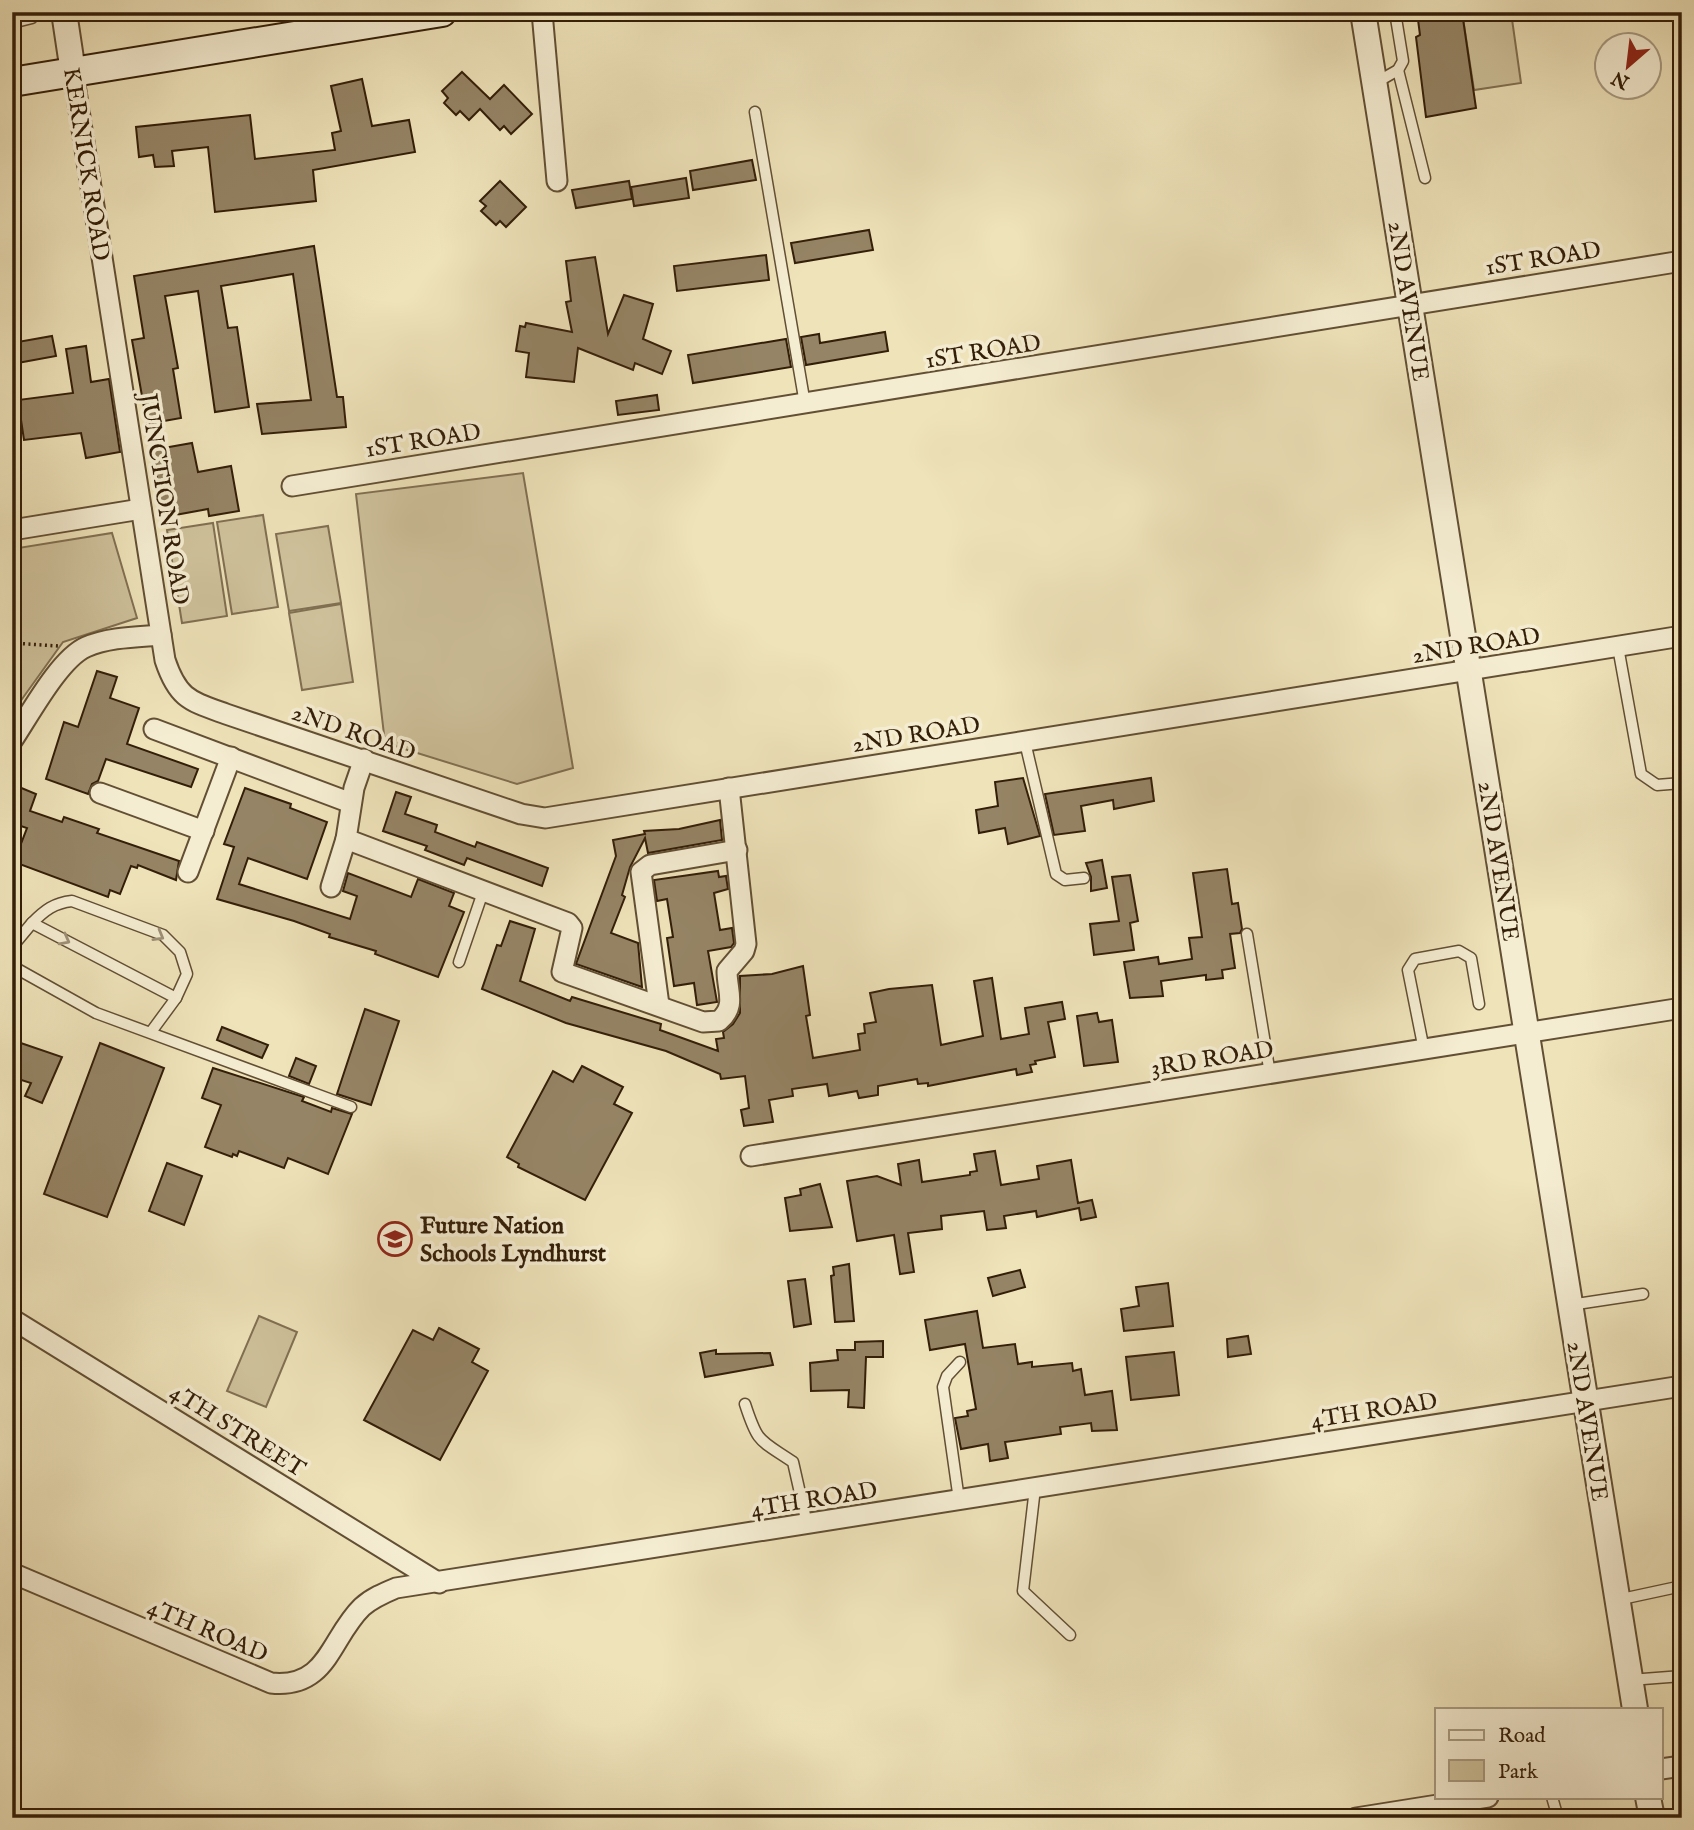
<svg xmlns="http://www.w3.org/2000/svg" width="1694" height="1830" viewBox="0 0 1694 1830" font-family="'IM FELL English',serif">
<rect width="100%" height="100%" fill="#efe3ba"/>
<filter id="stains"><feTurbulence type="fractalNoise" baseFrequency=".00286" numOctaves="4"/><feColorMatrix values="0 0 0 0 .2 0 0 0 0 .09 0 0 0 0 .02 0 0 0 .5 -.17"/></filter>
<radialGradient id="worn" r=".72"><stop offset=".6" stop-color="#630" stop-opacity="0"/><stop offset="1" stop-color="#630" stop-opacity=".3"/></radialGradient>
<g fill="#cfc29c" stroke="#817052" stroke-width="2">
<polygon points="1462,12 1511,12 1521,83 1474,90"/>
<polygon points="523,473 573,768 517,784 385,743 356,494"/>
<polygon points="263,515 278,607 232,614 217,522"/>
<polygon points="213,523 227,616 182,623 167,530"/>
<polygon points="328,526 341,603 289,611 276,534"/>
<polygon points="112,533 137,618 63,642 12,713 12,549"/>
<polygon points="341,604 353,682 302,690 289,613"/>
<polygon points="259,1316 297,1332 266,1407 227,1391"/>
</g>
<g fill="#958465" stroke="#331e08" stroke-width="2">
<polygon points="1417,12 1462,12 1476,108 1426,117 1416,37 1420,35"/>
<polygon points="462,72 490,99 504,85 532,114 511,134 504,126 500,130 480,109 469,120 460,111 456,115 444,103 448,98 442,91"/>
<polygon points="362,79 372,126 409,120 415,152 313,170 316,201 215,212 208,147 172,151 174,166 155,167 153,155 139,157 136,127 250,115 255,159 335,150 332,133 341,131 331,86"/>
<polygon points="752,160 756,180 693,190 690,171"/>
<polygon points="686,178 689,198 634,206 631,187"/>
<polygon points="500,181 526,207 506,227 500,221 496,225 481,211 486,206 480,201"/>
<polygon points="629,181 632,199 576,208 572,190"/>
<polygon points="869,230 873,250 795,263 791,243"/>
<polygon points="314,246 337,397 343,397 346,427 262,434 257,404 311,400 293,274 221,286 228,328 237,327 249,407 215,412 198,291 165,296 178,368 173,369 181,418 147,424 132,340 144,338 134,276"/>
<polygon points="766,255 769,280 677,291 674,266"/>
<polygon points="595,257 608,334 624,295 653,304 643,339 671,351 662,374 635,363 633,370 578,348 574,382 526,377 529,353 516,351 520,326 525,327 526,323 572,332 566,302 571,301 566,261"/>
<polygon points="885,332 888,351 806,365 801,337 819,334 820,343"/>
<polygon points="52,336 56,356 12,364 12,343"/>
<polygon points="786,339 791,367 693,383 688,355"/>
<polygon points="86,346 91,382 109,379 120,452 86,458 81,433 24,440 18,400 73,393 66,349"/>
<polygon points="657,395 659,410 618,415 616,401"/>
<polygon points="192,443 198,472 231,466 239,511 209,516 208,509 164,517 152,450"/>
<polygon points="97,671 117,677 110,698 139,708 127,744 198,769 191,787 106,759 98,781 92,784 88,794 46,779 64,722 78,727"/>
<polygon points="1023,778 1040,836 1008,844 1005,828 979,833 976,810 998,806 995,782"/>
<polygon points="1151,778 1154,801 1114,809 1113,800 1081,806 1085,831 1054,835 1045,794"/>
<polygon points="19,787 36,794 30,811 62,822 64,817 99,829 97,833 179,861 176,880 138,865 137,868 131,866 120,894 110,890 108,897 14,862 27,828 12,823 12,807"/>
<polygon points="245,788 291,804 290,808 327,822 307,879 248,858 239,884 350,919 357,896 343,891 348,873 411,897 418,879 454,893 449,906 464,912 438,977 375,954 376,951 329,937 330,934 294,921 217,899 234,847 224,844"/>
<polygon points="396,792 411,797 405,814 437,825 435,832 475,847 477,842 548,868 542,886 467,858 464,865 425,850 427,846 383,831"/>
<polygon points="720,820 722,840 648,853 645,838 630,867 622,895 625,897 611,933 638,943 642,987 576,964 616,856 613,840 645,834 644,831 679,829"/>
<polygon points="1102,860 1107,888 1091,891 1091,877 1086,863"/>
<polygon points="1227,869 1232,904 1238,903 1242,929 1240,933 1230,934 1235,968 1222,970 1223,978 1206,980 1206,975 1161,981 1163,996 1130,998 1124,962 1158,957 1159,964 1192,959 1189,938 1202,937 1193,873"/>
<polygon points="718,871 719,877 726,876 728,889 714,893 720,930 732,928 734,943 731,947 708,951 717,1002 697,1005 694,983 674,986 667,938 673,937 667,899 657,901 654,880"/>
<polygon points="1130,875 1138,921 1130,923 1134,950 1094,955 1090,924 1119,921 1112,877"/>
<polygon points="510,921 535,929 520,981 570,1001 572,997 661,1024 660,1030 718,1051 716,1039 724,1038 723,1032 733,1024 740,1013 740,976 772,974 803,966 810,1015 806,1016 813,1058 860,1050 858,1034 865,1033 864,1024 876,1022 870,993 889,989 932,985 941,1045 983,1036 974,981 992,978 1001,1039 1029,1034 1025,1008 1062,1002 1065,1019 1048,1022 1055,1057 1035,1061 1036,1064 1030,1065 1032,1072 1017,1075 1016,1069 928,1086 928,1083 918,1084 917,1079 878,1086 878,1095 859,1098 857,1091 829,1096 827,1084 792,1089 793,1096 769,1100 773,1122 744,1126 741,1110 749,1108 745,1076 721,1079 720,1074 666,1051 566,1023 482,989 497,945 501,946"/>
<polygon points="365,1009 399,1021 371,1105 337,1094"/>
<polygon points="1097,1013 1099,1022 1112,1020 1118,1062 1084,1066 1077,1016"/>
<polygon points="222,1027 268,1045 262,1058 217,1040"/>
<polygon points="12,1040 62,1057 42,1103 25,1096 31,1083 12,1077"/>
<polygon points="100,1043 164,1068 107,1217 44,1194"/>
<polygon points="296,1058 316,1066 309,1084 289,1076"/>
<polygon points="582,1066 623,1087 614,1104 632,1113 585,1200 518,1167 519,1164 507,1157 553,1071 573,1082"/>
<polygon points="213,1068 304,1097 302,1101 331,1112 332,1108 352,1114 328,1174 288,1158 284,1168 239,1151 237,1156 233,1154 232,1157 205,1147 221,1105 202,1098"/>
<polygon points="995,1151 1001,1185 1039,1179 1037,1166 1071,1160 1078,1203 1092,1200 1096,1217 1081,1220 1079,1208 1037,1217 1036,1211 1004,1216 1006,1228 987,1230 984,1211 941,1216 942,1229 908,1233 914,1272 900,1274 894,1235 857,1241 847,1181 877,1176 901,1185 898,1164 919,1160 922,1182 970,1175 970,1172 977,1171 974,1154"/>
<polygon points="167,1163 202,1176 184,1225 149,1211"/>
<polygon points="820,1184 832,1227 790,1231 785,1198 801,1195 800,1189"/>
<polygon points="849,1264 854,1321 835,1322 831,1276 834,1275 833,1267"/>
<polygon points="1020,1270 1025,1287 993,1296 988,1278"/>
<polygon points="805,1279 811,1324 794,1327 788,1281"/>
<polygon points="1168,1283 1173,1326 1124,1331 1121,1309 1139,1306 1136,1287"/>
<polygon points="977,1311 983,1348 1015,1344 1018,1364 1032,1362 1032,1367 1072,1363 1073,1371 1081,1369 1085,1395 1112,1391 1117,1430 1092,1431 1091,1423 1060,1427 1061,1434 1005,1442 1008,1458 990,1461 988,1444 961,1449 955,1418 968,1416 967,1411 976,1409 965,1344 930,1350 925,1320"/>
<polygon points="439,1328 479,1349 472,1362 488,1371 440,1460 364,1420 413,1330 433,1340"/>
<polygon points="1248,1336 1251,1354 1228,1357 1227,1339"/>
<polygon points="883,1341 883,1357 866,1357 864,1408 848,1407 849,1390 811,1391 810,1363 838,1360 837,1350 855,1350 855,1342"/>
<polygon points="716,1350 716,1354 770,1353 773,1365 705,1377 700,1353"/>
<polygon points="1174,1352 1179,1395 1131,1400 1126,1357"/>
</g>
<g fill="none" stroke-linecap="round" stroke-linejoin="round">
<g stroke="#624f34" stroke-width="13">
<g id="service">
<polyline points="12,23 32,18 36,12"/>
<polyline points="1398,70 1425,178"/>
<polyline points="1377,82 1398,70 1403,61 1395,12"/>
<polyline points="755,112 805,404"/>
<polyline points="1618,647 1641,774 1657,785 1682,783"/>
<polyline points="1025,742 1056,874 1065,880 1084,878"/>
<path d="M32 923C45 910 54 903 72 901L163 935 180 952 187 974 176 998"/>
<polyline points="1247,934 1270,1074"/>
<polyline points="12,947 32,923 176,998 151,1032"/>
<polyline points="459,962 483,892"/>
<polyline points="12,966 96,1013 351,1107"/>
<polyline points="1424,1050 1408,970 1415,959 1459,951 1471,958 1479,1004"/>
<polyline points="1570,1305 1643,1294"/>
<path d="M745 1404C758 1444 759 1439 793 1462L807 1524"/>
<polyline points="1035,1488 1023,1591 1070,1635"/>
<polyline points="959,1500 943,1387 947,1376 960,1362"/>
<polyline points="1617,1600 1682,1586"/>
<polyline points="1630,1680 1682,1676"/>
<polyline points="1552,1797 1558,1818"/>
</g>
</g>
<g stroke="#624f34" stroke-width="23">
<g id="minor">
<polyline points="308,12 312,33"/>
<polyline points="542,12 557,181"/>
<path d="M73 72 165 660C178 699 190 701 226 714L521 814 545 818 1682 636"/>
<polyline points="292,486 1682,261"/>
<polyline points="12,530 141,509"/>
<polyline points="154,729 351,803"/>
<path d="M12 741C29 716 59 659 86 647 109 637 137 637 161 635"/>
<path d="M364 759 354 788 346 839 568 923 572 928 562 972 703 1022 719 1021C737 1006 727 991 727 971L744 951 746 944 729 788"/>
<polyline points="100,793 204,831"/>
<polyline points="188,872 231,757"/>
<polyline points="331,887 346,839"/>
<polyline points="659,1005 641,872 650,865 737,850"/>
<polyline points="751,1156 1682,1008"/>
<polyline points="12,1319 439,1583"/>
<path d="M12 1573 271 1683C328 1689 330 1638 362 1607 372 1598 384 1593 396 1588L1682 1386"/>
<polyline points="1661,1769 1682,1766"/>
<polyline points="1356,1818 1488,1797"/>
</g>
</g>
<g stroke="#624f34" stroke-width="28">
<g id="tertiary">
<polyline points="64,12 73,72"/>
<polyline points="1363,12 1635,1709"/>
<polyline points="1648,1797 1652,1818"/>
</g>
</g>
<g stroke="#331e08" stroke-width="32">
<polyline id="secondary" points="12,82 442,12"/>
</g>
<polyline stroke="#331e08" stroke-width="3.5" stroke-dasharray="2 3.5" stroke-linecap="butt" points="12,643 58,646"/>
<use href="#service" stroke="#f5edd2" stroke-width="10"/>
<use href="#minor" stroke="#f5edd2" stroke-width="19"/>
<use href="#tertiary" stroke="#f5edd2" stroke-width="24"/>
<use href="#secondary" stroke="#f5edd2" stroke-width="28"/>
</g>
<defs><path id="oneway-chevron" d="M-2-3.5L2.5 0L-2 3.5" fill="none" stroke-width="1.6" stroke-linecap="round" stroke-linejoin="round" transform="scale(1.75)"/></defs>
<g stroke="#9e9077">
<use href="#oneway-chevron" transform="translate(159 936) rotate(30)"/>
<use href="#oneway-chevron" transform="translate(65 940) rotate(28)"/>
</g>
<defs>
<g id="school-ring" transform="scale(1.75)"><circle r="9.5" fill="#f5edd2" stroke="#8f2418" stroke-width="1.5"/><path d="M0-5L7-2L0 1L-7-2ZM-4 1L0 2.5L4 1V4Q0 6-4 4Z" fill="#8f2418"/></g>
</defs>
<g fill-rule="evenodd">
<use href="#school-ring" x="395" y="1239"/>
</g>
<g text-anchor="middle" stroke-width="7" stroke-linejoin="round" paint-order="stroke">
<g font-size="24" fill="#331e08" stroke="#f5edd2">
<text transform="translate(87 164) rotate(81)" y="8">KERNICK ROAD</text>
<text transform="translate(1543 258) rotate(-9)" y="8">1ST ROAD</text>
<text transform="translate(1409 301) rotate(81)" y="8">2ND AVENUE</text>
<text transform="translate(983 351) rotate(-9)" y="8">1ST ROAD</text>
<text transform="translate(423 440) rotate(-9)" y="8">1ST ROAD</text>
<text transform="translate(165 499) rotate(81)" y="8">JUNCTION ROAD</text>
<text transform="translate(1476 645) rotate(-9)" y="8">2ND ROAD</text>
<text transform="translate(354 732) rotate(19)" y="8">2ND ROAD</text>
<text transform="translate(916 734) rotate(-9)" y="8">2ND ROAD</text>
<text transform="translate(1499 861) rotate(81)" y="8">2ND AVENUE</text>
<text transform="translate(1212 1058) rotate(-9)" y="8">3RD ROAD</text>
<text transform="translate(1374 1410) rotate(-9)" y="8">4TH ROAD</text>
<text transform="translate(1588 1421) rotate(81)" y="8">2ND AVENUE</text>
<text transform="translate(238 1430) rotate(32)" y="8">4TH STREET</text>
<text transform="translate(814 1499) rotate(-9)" y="8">4TH ROAD</text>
<text transform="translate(208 1630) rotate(23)" y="8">4TH ROAD</text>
</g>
<g font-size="24" font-weight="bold" fill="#331e08" stroke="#f5edd2" text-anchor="start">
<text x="420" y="1233">Future Nation<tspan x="420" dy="28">Schools Lyndhurst</tspan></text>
</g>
</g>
<rect width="1694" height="1830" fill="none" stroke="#efe3ba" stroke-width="42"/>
<rect x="14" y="14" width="1666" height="1802" fill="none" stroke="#331e08" stroke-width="3.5"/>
<rect x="21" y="21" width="1652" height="1788" fill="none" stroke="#331e08" stroke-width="2"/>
<rect x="1435" y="1708" width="228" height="91" fill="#f5edd2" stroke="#a79a81" stroke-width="2"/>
<rect x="1449" y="1730" width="35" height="10" fill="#f5edd2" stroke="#a79a81" stroke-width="2"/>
<text x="1498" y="1742" font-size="21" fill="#331e08">Road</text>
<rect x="1449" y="1760" width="35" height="21" fill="#cfc29c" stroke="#a79a81" stroke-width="2"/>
<text x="1498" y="1778" font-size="21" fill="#331e08">Park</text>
<g transform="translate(1628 66) rotate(208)"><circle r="33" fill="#f5edd2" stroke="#a79a81" stroke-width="2"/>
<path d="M0-5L12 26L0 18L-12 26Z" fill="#8f2418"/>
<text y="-10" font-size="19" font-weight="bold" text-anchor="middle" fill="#331e08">N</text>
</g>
<rect width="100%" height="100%" filter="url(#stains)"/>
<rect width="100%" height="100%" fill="url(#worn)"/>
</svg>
